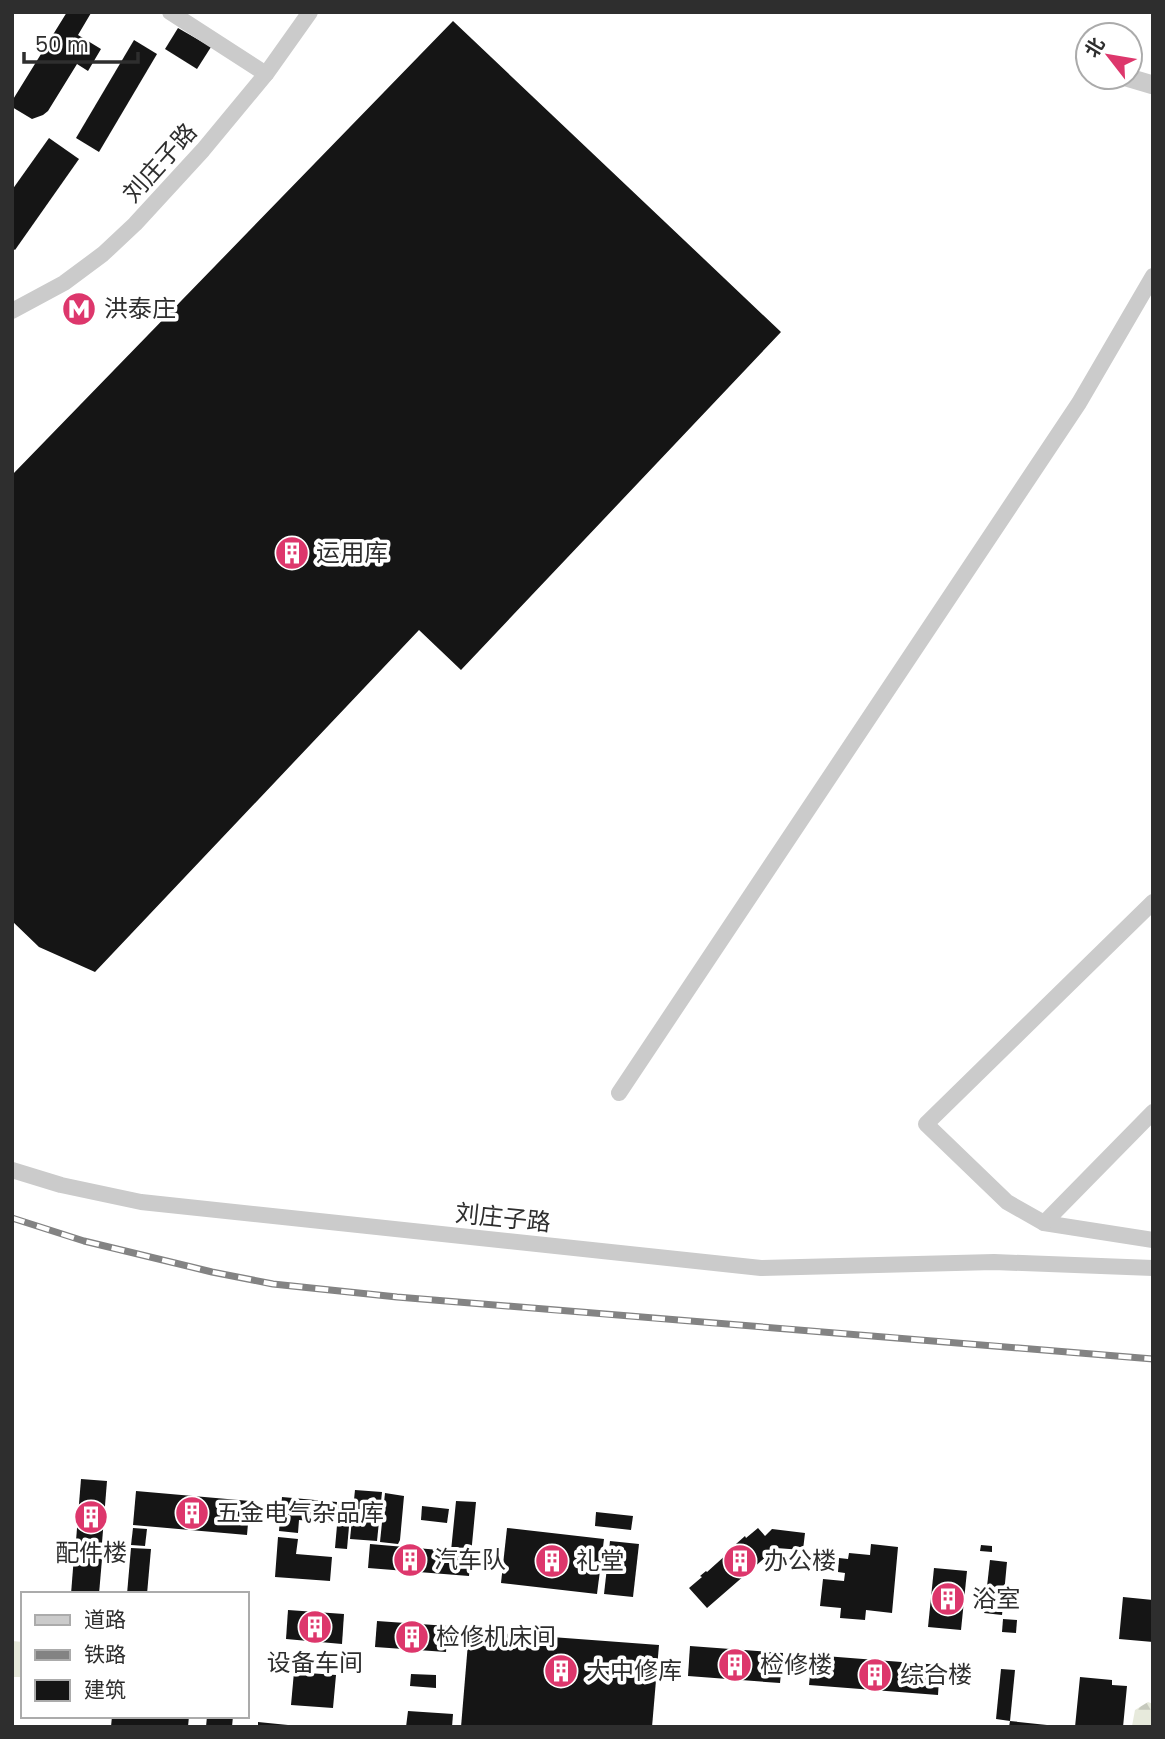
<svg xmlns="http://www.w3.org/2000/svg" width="1165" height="1739" viewBox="0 0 1165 1739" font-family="Poppins,'Noto Sans SC',sans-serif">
<defs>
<pattern id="forest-firs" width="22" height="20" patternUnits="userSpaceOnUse" patternTransform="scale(1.75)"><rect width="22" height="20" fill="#e7eadc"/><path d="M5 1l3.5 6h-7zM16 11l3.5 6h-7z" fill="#c6c9bd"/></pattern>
</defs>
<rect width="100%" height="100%" fill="#fff"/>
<polygon fill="#e7eadc" points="12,1641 23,1642 23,1677 12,1677"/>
<polygon fill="url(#forest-firs)" points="1148,1702 1153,1704 1153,1727 1132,1726 1135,1710"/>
<g fill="#151515">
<polygon points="67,12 91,13 78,35 101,49 88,71 77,64 48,111 43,115 32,119 12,107 12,101"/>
<polygon points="453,21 781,332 461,670 419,630 95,972 39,947 12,921 12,475"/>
<polygon points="178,28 211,47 197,69 165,49"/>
<polygon points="134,40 157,54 99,152 76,138"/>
<polygon points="49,138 79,159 15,250 12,248 12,190"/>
<polygon points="81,1479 107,1481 101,1555 75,1553"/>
<polygon points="355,1490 382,1492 377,1541 350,1539"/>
<polygon points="136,1491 250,1501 247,1535 133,1525"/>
<polygon points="385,1493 404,1496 400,1540 398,1544 380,1542"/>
<polygon points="282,1497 337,1502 335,1523 299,1520 298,1533 279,1531"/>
<polygon points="456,1501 476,1502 469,1576 368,1568 370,1544 451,1551"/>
<polygon points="339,1503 351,1504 347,1549 335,1548"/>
<polygon points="422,1506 449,1509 447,1523 421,1520"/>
<polygon points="596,1512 633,1516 631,1530 595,1526"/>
<polygon points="133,1528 147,1529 145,1546 131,1545"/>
<polygon points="507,1528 604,1539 597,1594 501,1583"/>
<polygon points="758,1528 765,1536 772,1529 805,1533 803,1550 776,1548 707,1608 689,1588 702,1577 700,1576 706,1571 707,1572 737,1545 736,1544 745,1536 746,1538"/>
<polygon points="278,1537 298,1539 296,1554 332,1557 330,1581 275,1577"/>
<polygon points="610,1541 639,1544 633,1597 604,1594"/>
<polygon points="871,1544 898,1547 892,1613 866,1610 865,1620 840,1618 841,1608 820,1606 823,1579 844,1581 845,1573 838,1572 839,1558 848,1559 849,1553 870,1555"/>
<polygon points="981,1545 992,1546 992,1552 980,1551"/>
<polygon points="131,1548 151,1549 147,1594 127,1594"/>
<polygon points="74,1556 102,1559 99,1594 71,1594"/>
<polygon points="990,1560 1007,1562 1002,1615 984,1613"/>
<polygon points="934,1568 967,1571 961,1630 928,1627"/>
<polygon points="1123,1597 1153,1600 1153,1642 1119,1639"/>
<polygon points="288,1610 344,1614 342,1644 286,1639"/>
<polygon points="1003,1619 1017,1620 1016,1633 1002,1632"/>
<polygon points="377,1621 448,1626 446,1652 375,1647"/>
<polygon points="469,1631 659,1645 652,1727 461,1727"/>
<polygon points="690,1646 783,1653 780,1683 688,1676"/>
<polygon points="812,1655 940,1665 938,1695 809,1685"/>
<polygon points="1001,1669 1015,1670 1010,1721 996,1719"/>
<polygon points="294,1672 336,1675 333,1708 291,1705"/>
<polygon points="411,1674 436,1675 436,1688 410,1686"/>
<polygon points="1080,1677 1112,1680 1112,1685 1127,1686 1123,1727 1075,1727"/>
<polygon points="408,1711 453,1714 452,1727 406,1727"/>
<polygon points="112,1716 189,1716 188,1727 111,1727"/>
<polygon points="207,1716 233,1716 232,1727 206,1727"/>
<polygon points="1010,1721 1047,1725 1047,1727 1009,1727"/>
<polygon points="258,1722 288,1725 288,1727 258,1727"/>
</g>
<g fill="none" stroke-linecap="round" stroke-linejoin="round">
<g stroke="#cbcbcb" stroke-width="16">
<polyline points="170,12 266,74"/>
<polyline points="12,311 64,283 103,254 135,224 203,150 266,74 310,12"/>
<polyline points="619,1093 1079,403 1153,276"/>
<polyline points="1153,1112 1044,1223 1153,1240"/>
<polyline points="12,1170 61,1185 141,1202 761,1268 994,1262 1153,1268"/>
<polyline points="1044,1223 1007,1202 926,1124 1153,902"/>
</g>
<polyline stroke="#cbcbcb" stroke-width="19" points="1126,77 1153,85"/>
<g stroke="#838383" stroke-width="7">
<polyline id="rail" points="12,1218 84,1241 212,1272 273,1284 397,1297 1153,1359"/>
</g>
<use href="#rail" stroke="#fff" stroke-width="4.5" stroke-dasharray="13" stroke-linecap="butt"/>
</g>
<defs>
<g id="metro-disc" transform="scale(1.75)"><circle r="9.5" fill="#dd376c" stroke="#fff"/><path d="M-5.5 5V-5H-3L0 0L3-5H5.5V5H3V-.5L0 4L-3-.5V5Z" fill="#fff"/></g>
<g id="building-disc" transform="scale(1.75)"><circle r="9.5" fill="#dd376c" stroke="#fff"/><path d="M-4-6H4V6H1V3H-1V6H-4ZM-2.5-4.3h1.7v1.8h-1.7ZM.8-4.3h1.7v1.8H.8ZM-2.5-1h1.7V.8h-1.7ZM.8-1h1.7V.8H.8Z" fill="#fff"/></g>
</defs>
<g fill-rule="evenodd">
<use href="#metro-disc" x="79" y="309"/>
<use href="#building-disc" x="292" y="553"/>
<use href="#building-disc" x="192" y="1513"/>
<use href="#building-disc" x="91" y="1517"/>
<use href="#building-disc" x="410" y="1560"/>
<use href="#building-disc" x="552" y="1561"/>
<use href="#building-disc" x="740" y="1561"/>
<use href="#building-disc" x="948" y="1599"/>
<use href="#building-disc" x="315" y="1627"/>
<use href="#building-disc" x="412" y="1637"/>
<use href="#building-disc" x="735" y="1665"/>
<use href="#building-disc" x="561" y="1671"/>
<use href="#building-disc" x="875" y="1675"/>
</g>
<g text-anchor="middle" stroke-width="7" stroke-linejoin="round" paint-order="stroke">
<g font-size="24" fill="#2e2e2e" stroke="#fff">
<text transform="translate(160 163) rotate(-48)" y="8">刘庄子路</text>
<text transform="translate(503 1218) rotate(6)" y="8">刘庄子路</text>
</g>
<g font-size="24" fill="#2e2e2e" stroke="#fff" text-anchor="start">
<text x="104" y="317">洪泰庄</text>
<text x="316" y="561">运用库</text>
<text x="216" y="1521">五金电气杂品库</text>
<text x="91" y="1561" text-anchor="middle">配件楼</text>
<text x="434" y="1568">汽车队</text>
<text x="576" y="1569">礼堂</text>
<text x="764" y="1569">办公楼</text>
<text x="972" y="1607">浴室</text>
<text x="436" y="1645">检修机床间</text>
<text x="315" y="1671" text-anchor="middle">设备车间</text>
<text x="760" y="1673">检修楼</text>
<text x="586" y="1679">大中修库</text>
<text x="900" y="1683">综合楼</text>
</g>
</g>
<rect width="1165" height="1739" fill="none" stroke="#2e2e2e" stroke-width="28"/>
<rect x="21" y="1592" width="228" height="126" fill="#ffffff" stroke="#ababab" stroke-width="2"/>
<rect x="35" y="1615" width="35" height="10" fill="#cbcbcb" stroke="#ababab" stroke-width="2"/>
<text x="84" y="1627" font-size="21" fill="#2e2e2e">道路</text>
<rect x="35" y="1650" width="35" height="10" fill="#838383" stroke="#ababab" stroke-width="2"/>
<text x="84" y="1662" font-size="21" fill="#2e2e2e">铁路</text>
<rect x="35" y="1680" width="35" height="21" fill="#151515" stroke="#ababab" stroke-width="2"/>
<text x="84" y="1697" font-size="21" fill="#2e2e2e">建筑</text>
<g transform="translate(1109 56) rotate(301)"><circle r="33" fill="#ffffff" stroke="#ababab" stroke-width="2"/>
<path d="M0-5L12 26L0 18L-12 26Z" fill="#dd376c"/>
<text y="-10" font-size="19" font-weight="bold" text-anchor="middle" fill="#2e2e2e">北</text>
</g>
<path d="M24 52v10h114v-10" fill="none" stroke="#2e2e2e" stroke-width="3.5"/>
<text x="35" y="52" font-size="21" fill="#2e2e2e" stroke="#ffffff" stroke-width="5" paint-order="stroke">50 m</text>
</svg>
